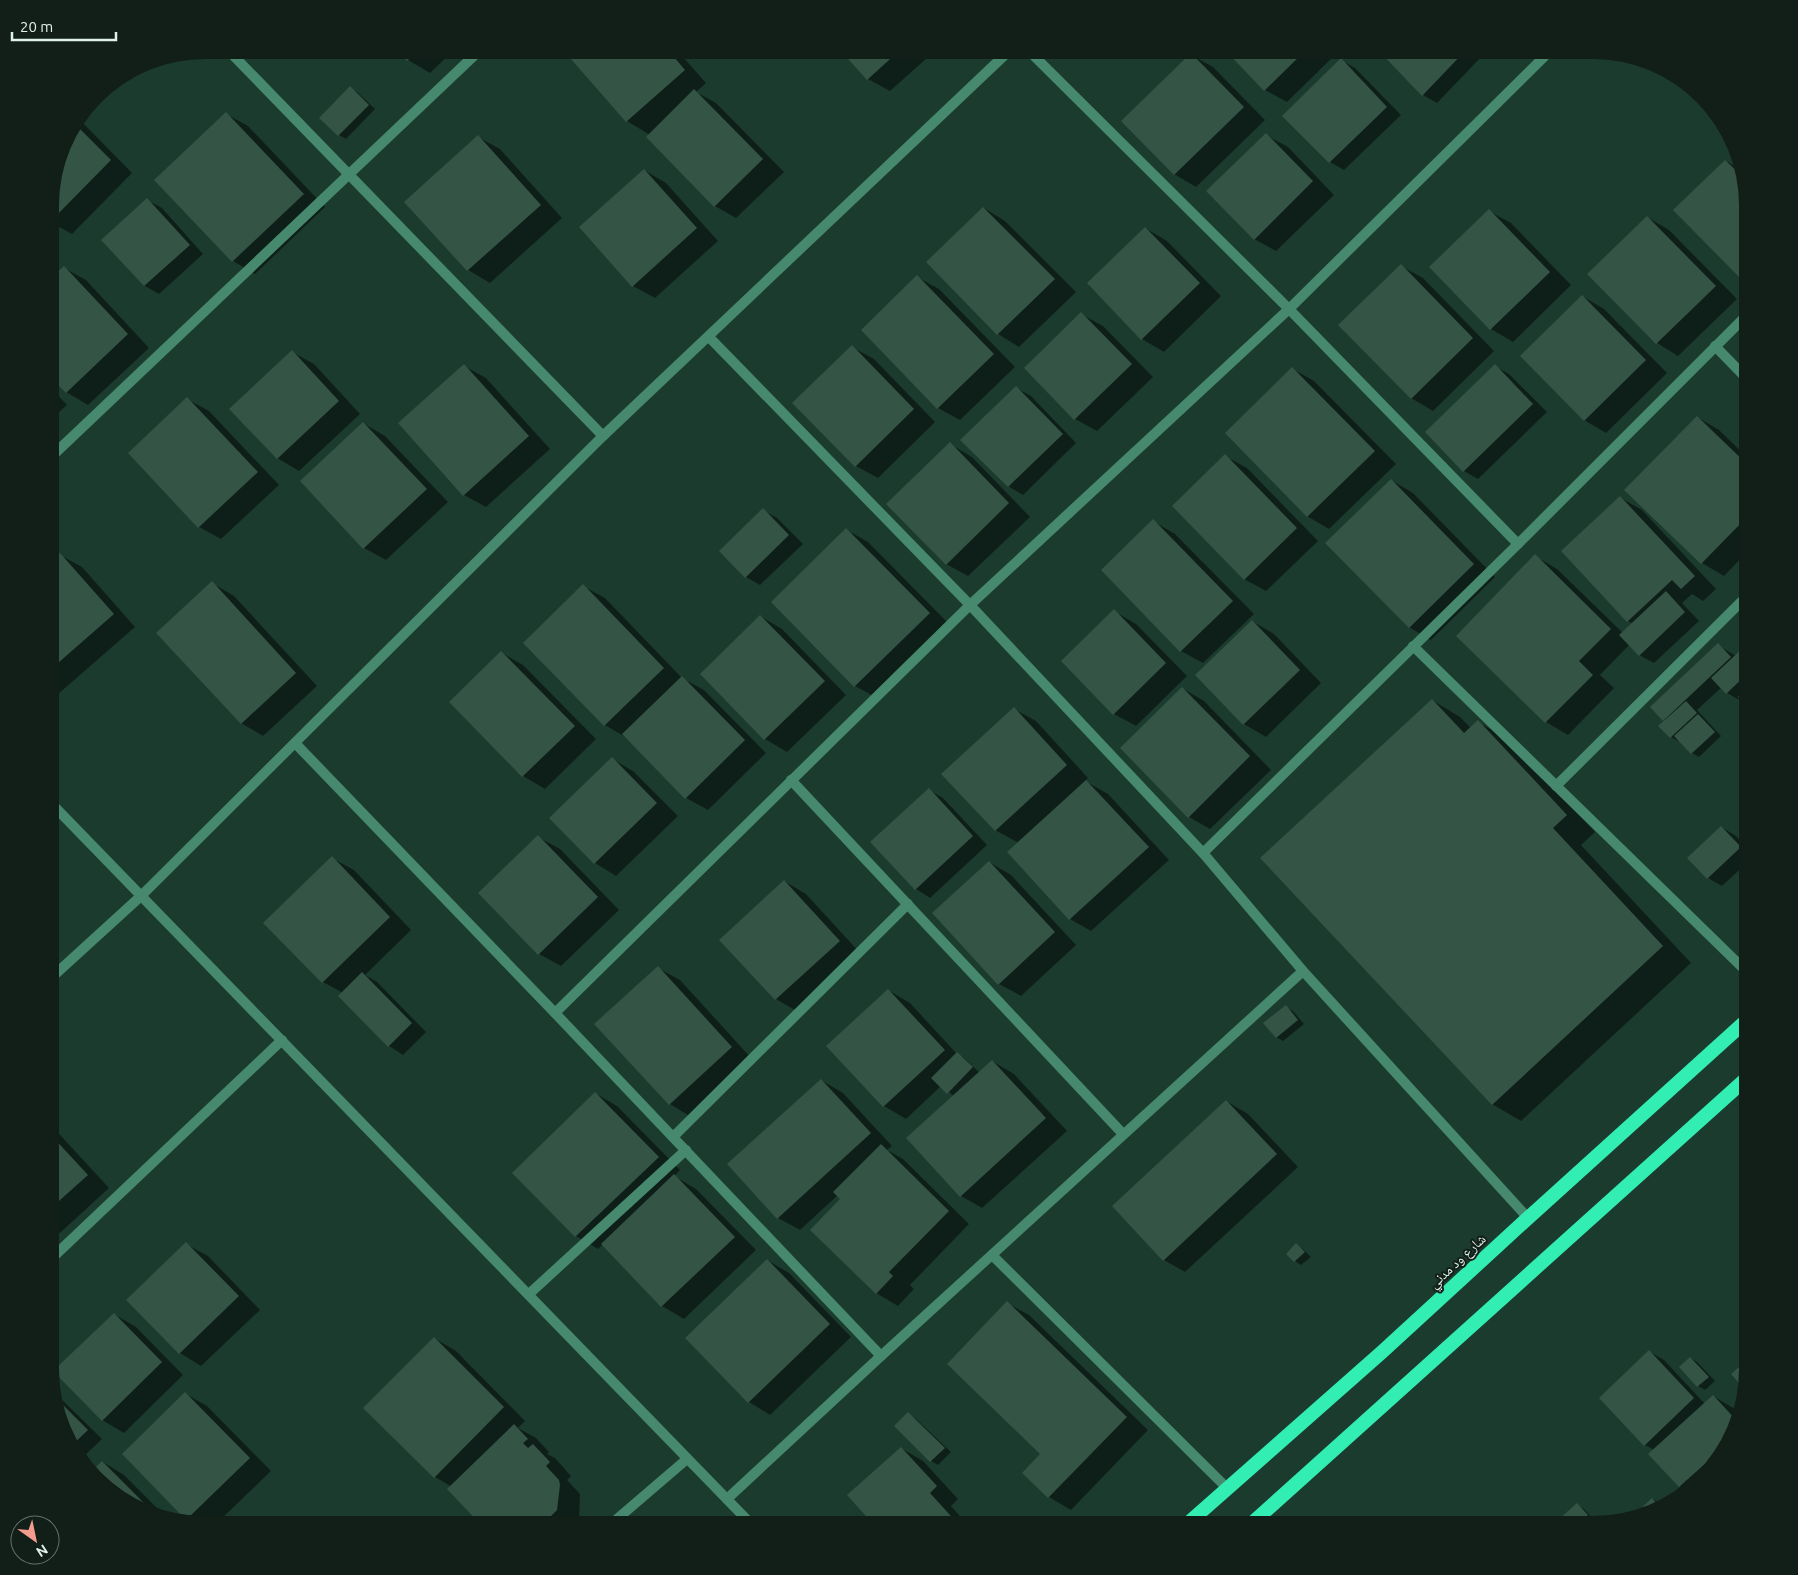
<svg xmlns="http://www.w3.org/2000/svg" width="1798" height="1575" viewBox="0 0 1798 1575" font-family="Ubuntu,'Noto Naskh Arabic',sans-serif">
<rect width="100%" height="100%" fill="#1c3b2f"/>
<g fill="#0007">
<polygon points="399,50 454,50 430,73 408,60"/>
<polygon points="567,50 677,50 706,83 696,92 716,103 784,172 736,218 715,206 650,135 627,121"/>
<polygon points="842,50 936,50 890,91 868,79"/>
<polygon points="1227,50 1332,50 1336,54 1287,102 1265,90"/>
<polygon points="1380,50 1483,50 1485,53 1437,103 1423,95"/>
<polygon points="1191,55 1213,67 1265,120 1196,187 1174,174"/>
<polygon points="1341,60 1355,68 1401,115 1344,170 1330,162"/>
<polygon points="350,88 357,92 375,109 346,139 339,135 321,118"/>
<polygon points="226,114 248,126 325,207 255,274 233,261 155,180"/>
<polygon points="79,119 132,173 72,234 50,222 50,194 66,136"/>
<polygon points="1266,135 1288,147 1334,195 1276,251 1254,239"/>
<polygon points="478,137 500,149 562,218 490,283 468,270 406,202"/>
<polygon points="1726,161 1741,170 1748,205 1748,283 1746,282"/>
<polygon points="644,170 666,183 718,241 655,298 633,286"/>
<polygon points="147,200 162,208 203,254 159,294 145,286 103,240"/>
<polygon points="984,208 1005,221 1076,292 1019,347 998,334"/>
<polygon points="1489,211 1511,223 1571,285 1513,342 1491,329 1431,267"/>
<polygon points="1647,217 1669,230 1737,299 1678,356 1657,343 1589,274"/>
<polygon points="1145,228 1167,241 1221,296 1164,352 1142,339 1088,283"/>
<polygon points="50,244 56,249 50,255"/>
<polygon points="1401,266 1423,278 1494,351 1433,411 1411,398"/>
<polygon points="64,268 86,280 149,348 88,405 66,392"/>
<polygon points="917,277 939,289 1015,367 960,420 938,408"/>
<polygon points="1582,296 1604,309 1667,373 1606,433 1584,420"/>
<polygon points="1081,314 1103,326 1153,377 1097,431 1075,419 1026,368"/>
<polygon points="852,347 874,359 935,422 878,478 856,466"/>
<polygon points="292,352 314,364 360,414 299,471 277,458"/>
<polygon points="464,366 486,378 550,449 486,507 464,495"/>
<polygon points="1495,366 1509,374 1547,412 1478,479 1464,471"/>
<polygon points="1293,369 1314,381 1396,464 1329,529 1307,516"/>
<polygon points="50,387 67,405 50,420"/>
<polygon points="1016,388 1031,396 1076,443 1023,495 1008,486"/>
<polygon points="187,399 209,411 279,485 221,539 199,527"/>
<polygon points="1697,417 1719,430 1748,458 1748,551 1724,576 1702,563 1626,490"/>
<polygon points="363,423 385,436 448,502 386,560 364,548"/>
<polygon points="950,444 972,457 1030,517 968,576 946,564"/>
<polygon points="1225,456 1247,468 1318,541 1266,591 1244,579"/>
<polygon points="1391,480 1413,493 1495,577 1431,640 1409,627"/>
<polygon points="1621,498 1642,510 1716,589 1703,601 1692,594 1682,603 1699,621 1654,663 1639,655 1630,644 1600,675 1614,688 1568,735 1546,722 1457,636 1535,556 1557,569 1623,633 1633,624 1628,621"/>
<polygon points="763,510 777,518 803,544 760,585 746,577"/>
<polygon points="1153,521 1175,534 1254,614 1203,663 1181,651"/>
<polygon points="847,530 868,542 951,626 877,698 855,686"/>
<polygon points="60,555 82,567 135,627 57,695 50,692 50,564"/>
<polygon points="212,583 234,596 317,686 263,736 241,723"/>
<polygon points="583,586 605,598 682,678 704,690 766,753 708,810 686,798 627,738 605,725 525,643"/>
<polygon points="1114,611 1136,624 1187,676 1136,726 1114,714"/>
<polygon points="760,616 782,629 846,695 787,752 765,739 701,674"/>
<polygon points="1252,621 1274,634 1321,683 1266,737 1244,724 1197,675"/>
<polygon points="1748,644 1748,706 1743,700 1741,701 1727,693 1722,687 1697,710 1721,736 1699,757 1692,753 1679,739 1678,741 1671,737 1666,721 1663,720 1718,645 1736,656"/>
<polygon points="502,653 523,665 596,739 545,789 523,776 451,702"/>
<polygon points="1182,688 1204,701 1271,770 1210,829 1189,817"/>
<polygon points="1432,700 1460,717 1471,728 1478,722 1506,738 1595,832 1581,845 1691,963 1521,1121 1492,1104"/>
<polygon points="1014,709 1036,721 1088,778 1085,781 1108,794 1169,860 1091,931 1070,919 1019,843 995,830"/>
<polygon points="612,759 633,771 678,816 616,876 595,863"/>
<polygon points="929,790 943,798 987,845 930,898 916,889"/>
<polygon points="1721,827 1736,836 1748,849 1748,862 1722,886 1708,878"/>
<polygon points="538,837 560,849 619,910 561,966 539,954"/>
<polygon points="332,858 354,870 411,930 365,975 377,982 426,1032 403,1055 389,1046 340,996 343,993 323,982"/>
<polygon points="989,862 1011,875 1076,945 1021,996 999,984"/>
<polygon points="784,881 806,894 861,954 798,1012 776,999 721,940"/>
<polygon points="658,968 680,980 753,1060 691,1117 670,1104"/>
<polygon points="888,990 910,1003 957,1054 964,1058 980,1073 992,1061 1014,1074 1067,1131 982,1208 961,1196 954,1096 941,1086 906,1119 884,1106"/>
<polygon points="1286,1007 1293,1011 1304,1024 1283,1041 1276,1037"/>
<polygon points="821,1080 843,1093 892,1146 887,1150 903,1159 969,1224 910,1285 914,1289 898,1306 876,1293 842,1199 838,1195 800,1230 778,1218"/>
<polygon points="595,1093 617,1106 680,1170 674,1176 696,1189 756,1250 684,1319 662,1306 603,1244 598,1249 576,1236 514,1173"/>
<polygon points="1226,1101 1248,1114 1298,1167 1185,1272 1164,1260"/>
<polygon points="50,1124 109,1188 50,1242"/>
<polygon points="186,1244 208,1256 260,1310 201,1366 180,1353 128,1300"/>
<polygon points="1297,1245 1303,1249 1311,1257 1301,1265 1295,1261"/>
<polygon points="767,1260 789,1273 851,1337 770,1415 749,1402"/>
<polygon points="1007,1303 1029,1315 1148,1430 1071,1510 1049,1497 1042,1454"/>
<polygon points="114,1314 136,1327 183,1375 124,1433 102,1420"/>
<polygon points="434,1338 456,1351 525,1421 518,1428 536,1438 549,1452 547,1454 555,1458 571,1476 567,1480 580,1494 579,1522 576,1525 483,1525 452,1487 435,1477"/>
<polygon points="1650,1352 1664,1360 1705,1404 1713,1396 1735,1409 1740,1414 1736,1430 1703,1480 1687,1490 1680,1486 1650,1454 1654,1450 1645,1445"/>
<polygon points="1690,1358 1697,1362 1715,1381 1705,1390 1698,1386"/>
<polygon points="53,1391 102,1439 81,1459 66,1439"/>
<polygon points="186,1394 207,1406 271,1471 215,1525 193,1523 186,1519"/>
<polygon points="908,1414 915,1418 951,1452 938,1465 931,1461 895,1426"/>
<polygon points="901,1448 923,1461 958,1499 951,1506 968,1525 875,1525"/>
<polygon points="103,1462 124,1475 166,1517 146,1513 95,1480"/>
<polygon points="1653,1499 1664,1506 1653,1513 1633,1517"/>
<polygon points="1577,1505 1584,1509 1594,1520 1589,1525 1564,1525"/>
<polygon points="987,1521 993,1524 994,1525 982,1525"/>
</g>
<g fill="#345446">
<polygon points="397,50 419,50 407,61"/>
<polygon points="565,50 668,50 685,70 626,122 564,51"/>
<polygon points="840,50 900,50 867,80"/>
<polygon points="1225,50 1306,50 1264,91"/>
<polygon points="1378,50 1466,50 1422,96"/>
<polygon points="1191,53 1244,107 1174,175 1121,121"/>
<polygon points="1341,58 1387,107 1329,163 1282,116"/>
<polygon points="350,86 369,105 338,136 319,118"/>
<polygon points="694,89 763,159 714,207 646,137"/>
<polygon points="226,112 304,194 232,262 154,180"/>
<polygon points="75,124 111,160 50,222 50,194 66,136"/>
<polygon points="1266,133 1313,181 1254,240 1206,191"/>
<polygon points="478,135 541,205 467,271 404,202"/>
<polygon points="1725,160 1743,177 1748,204 1748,280 1745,283 1673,210"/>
<polygon points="644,169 697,228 632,287 579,227"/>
<polygon points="147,198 190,245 144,286 101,240"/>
<polygon points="983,207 1055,279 997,335 926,262"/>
<polygon points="1489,209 1550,272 1490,330 1429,267"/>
<polygon points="1647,216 1716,286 1656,344 1587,274"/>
<polygon points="1145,227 1200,283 1141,340 1087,283"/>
<polygon points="1401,264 1473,338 1411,399 1338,325"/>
<polygon points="64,266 128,334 66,393 50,377 50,279"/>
<polygon points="917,275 994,354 937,409 861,330"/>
<polygon points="1582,295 1646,360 1584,421 1520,356"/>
<polygon points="1081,312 1132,364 1074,420 1024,368"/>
<polygon points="852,345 914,409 855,467 792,403"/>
<polygon points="292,350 339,401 277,459 229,409"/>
<polygon points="464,364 529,436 463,496 398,423"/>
<polygon points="1495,364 1533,404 1463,472 1425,432"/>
<polygon points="1292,367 1375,451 1307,517 1225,433"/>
<polygon points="1016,386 1063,434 1008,487 960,440"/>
<polygon points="187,397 258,472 198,528 128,453"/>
<polygon points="1697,416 1748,465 1748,516 1701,564 1624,490"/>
<polygon points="363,422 427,489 363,549 300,481"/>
<polygon points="950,442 1009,503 946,565 886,504"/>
<polygon points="1225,454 1297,528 1244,580 1172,506"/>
<polygon points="1391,479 1474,564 1409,628 1325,543"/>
<polygon points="1620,496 1695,576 1681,589 1672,580 1627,622 1561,551"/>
<polygon points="763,508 789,535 745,578 719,551"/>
<polygon points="1153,519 1233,601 1180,652 1101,570"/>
<polygon points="846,528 930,613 854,687 771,602"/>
<polygon points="60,553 114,614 50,670 50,562"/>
<polygon points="1535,554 1611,629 1579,661 1593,675 1545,723 1456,636"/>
<polygon points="212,581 296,673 241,724 156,633"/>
<polygon points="583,584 664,668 604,726 523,643"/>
<polygon points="1666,591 1685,612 1639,656 1619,635"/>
<polygon points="1114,609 1166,663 1113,715 1061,661"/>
<polygon points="760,615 825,681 764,740 700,674"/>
<polygon points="1252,620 1300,670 1243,725 1195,675"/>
<polygon points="1718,643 1731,657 1663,721 1650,707"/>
<polygon points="1748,643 1748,673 1726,694 1711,678"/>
<polygon points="501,651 575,726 522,777 449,702"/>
<polygon points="682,676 745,740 685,799 622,734"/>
<polygon points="1182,687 1250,756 1188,818 1120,748"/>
<polygon points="1748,689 1748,708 1738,697"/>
<polygon points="1432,699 1464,733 1478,720 1567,815 1553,828 1663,946 1492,1105 1260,858"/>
<polygon points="1686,701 1697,713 1670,738 1658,726"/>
<polygon points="1014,707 1067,765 995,831 941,774"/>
<polygon points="1698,714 1715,732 1691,754 1674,736"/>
<polygon points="612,757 657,803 594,864 549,818"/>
<polygon points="1086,780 1149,847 1069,920 1007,852"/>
<polygon points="929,788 973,836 915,890 870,842"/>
<polygon points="1721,826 1741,847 1707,879 1687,858"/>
<polygon points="538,835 598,897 538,955 478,893"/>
<polygon points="332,856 390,917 322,983 263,923"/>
<polygon points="989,861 1055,932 998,985 932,913"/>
<polygon points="784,880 840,941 775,1000 719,940"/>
<polygon points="658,966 732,1047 669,1105 594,1024"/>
<polygon points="362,972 412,1023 388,1047 338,996"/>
<polygon points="888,989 945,1050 883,1107 826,1046"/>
<polygon points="1286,1005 1298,1020 1276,1038 1263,1023"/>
<polygon points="957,1052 973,1067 947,1094 931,1078"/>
<polygon points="992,1060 1046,1118 960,1197 906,1138"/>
<polygon points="821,1079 871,1133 777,1219 727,1164"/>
<polygon points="595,1092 659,1157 575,1237 512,1173"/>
<polygon points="1226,1100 1277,1154 1163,1261 1112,1206"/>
<polygon points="50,1134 88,1175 50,1209"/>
<polygon points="881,1144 949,1211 889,1272 893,1276 876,1294 810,1230 840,1199 833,1192"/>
<polygon points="674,1174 735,1237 661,1307 601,1244"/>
<polygon points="186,1242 239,1296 179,1354 126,1300"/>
<polygon points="1296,1243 1305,1252 1294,1262 1286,1254"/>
<polygon points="767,1259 830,1324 748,1403 685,1338"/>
<polygon points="1007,1301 1127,1417 1048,1498 1022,1473 1040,1454 947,1364"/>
<polygon points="114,1313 162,1362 102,1421 53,1371"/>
<polygon points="434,1337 504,1407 434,1478 363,1408"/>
<polygon points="1649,1350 1694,1398 1644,1446 1599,1398"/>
<polygon points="1690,1357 1709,1377 1697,1387 1679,1367"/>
<polygon points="1748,1359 1748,1380 1745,1390 1731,1374"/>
<polygon points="185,1392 250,1458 186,1520 122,1454"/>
<polygon points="1713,1395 1738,1422 1736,1430 1711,1468 1706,1463 1679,1487 1648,1454"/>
<polygon points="54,1396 88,1430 71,1446 66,1439"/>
<polygon points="908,1412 945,1448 930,1462 894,1426"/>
<polygon points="514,1424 528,1439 523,1443 528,1448 533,1444 550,1462 546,1466 559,1480 560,1485 557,1510 542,1525 535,1523 534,1525 481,1525 447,1489"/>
<polygon points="901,1447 937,1486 930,1493 959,1525 874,1525 847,1495"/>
<polygon points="102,1461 156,1515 146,1513 95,1480 90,1473"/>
<polygon points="1652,1498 1661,1508 1653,1513 1631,1518"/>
<polygon points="1577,1503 1588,1515 1578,1525 1563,1525 1558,1520"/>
</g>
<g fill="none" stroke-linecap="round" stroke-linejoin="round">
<g stroke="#46896e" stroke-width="10">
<polyline points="228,50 603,436"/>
<polyline points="1028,50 1289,309 1518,544"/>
<polyline points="709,337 970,605 1203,853 1303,971 1528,1218"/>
<polyline points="1715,346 1748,380"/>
<polyline points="50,458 480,50"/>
<polyline points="1413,646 1748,973"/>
<polyline points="295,743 555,1013 881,1356"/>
<polyline points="791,780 1123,1134"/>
<polyline points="1556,786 1748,595"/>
<polyline points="50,802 752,1525"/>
<polyline points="1203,853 1518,544 1748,314"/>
<polyline points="555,1013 970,605 1289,309 1551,50"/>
<polyline points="673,1137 908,904"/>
<polyline points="992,1255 1227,1488"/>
<polyline points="50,1260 282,1040"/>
<polyline points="529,1294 686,1150"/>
<polyline points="727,1499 881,1356 1303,971"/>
<polyline points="610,1525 687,1459"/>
</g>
<polyline stroke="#46896e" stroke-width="10" points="50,979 141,896 603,436 1010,50"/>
<g stroke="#32eeb2" stroke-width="14">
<polyline points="1186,1525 1382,1352 1528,1218 1748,1019"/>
<polyline points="1250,1525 1748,1077"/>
</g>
</g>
<g text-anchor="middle" stroke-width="4" stroke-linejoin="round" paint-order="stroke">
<g font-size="14" fill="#dff1e9" stroke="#121f19">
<text transform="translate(1457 1261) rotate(-43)" y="5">شارع ود مدني</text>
</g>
</g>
<path d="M0 0H1798V1575H0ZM205 59H1593A146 146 0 0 1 1739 205V1370A146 146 0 0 1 1593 1516H205A146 146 0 0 1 59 1370V205A146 146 0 0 1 205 59Z" fill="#121f19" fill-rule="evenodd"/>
<g transform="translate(35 1540) rotate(147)"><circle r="24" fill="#121f19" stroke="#64736c"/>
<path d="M0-4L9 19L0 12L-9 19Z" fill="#f59d8d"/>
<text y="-8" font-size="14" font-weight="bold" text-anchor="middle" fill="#dff1e9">N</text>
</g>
<path d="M12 32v8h104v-8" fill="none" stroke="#dff1e9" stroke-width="2.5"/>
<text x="20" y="32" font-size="15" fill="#dff1e9" stroke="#121f19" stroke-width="4" paint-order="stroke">20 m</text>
</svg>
